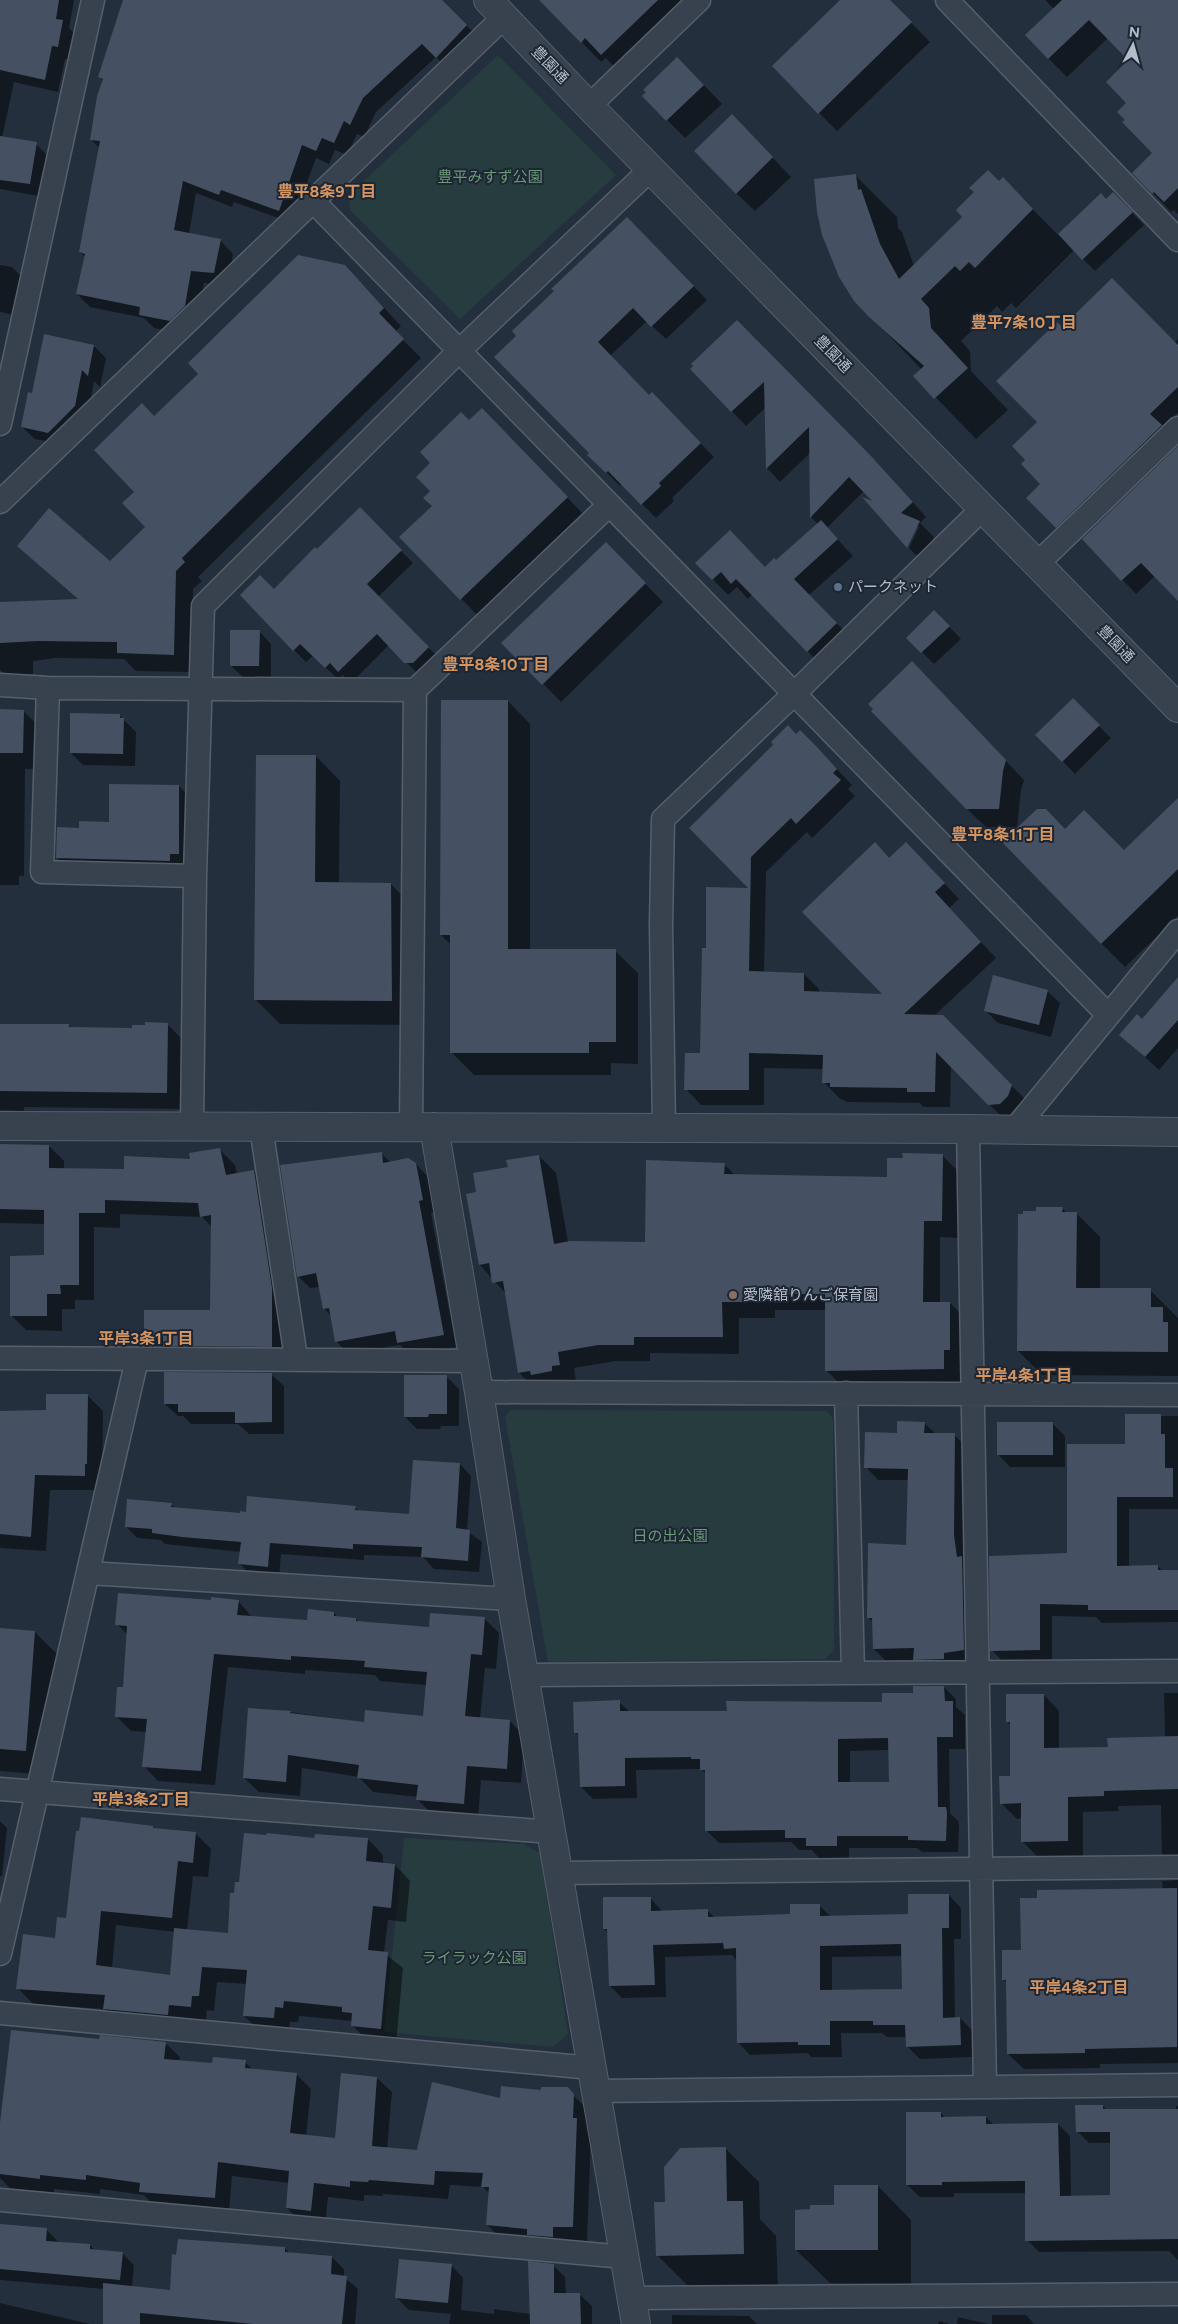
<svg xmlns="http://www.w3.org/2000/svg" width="1178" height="2324" font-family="Figtree,'Noto Sans JP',sans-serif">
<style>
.green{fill:#263c3f}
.shadow{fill:#0007;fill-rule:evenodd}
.building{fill:#455162;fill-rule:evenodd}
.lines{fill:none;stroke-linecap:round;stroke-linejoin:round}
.minor-casing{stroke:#565f6c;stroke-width:25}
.tertiary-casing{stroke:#565f6c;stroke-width:30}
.minor{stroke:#38414e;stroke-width:22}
.tertiary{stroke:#38414e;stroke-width:28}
.service-dot{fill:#5c6f8a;stroke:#1d2633;stroke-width:2}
.education-dot{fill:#8d6e63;stroke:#1d2633;stroke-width:2}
.labels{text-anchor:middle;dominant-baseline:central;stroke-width:4;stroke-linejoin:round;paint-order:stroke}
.street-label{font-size:15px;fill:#b4bcc9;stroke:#1d2633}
.park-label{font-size:15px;fill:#6b9a76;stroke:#1d2633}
.poi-label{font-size:15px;fill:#b4bcc9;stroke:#1d2633;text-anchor:start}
.neighbourhood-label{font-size:16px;font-weight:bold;fill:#d59563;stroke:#1d2633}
</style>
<rect width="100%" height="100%" fill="#242f3e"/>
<path class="green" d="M498 55 616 175 460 319 350 210 349 195Z
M510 1410 827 1411 833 1419 834 1650 825 1659 548 1662 505 1417Z
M404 1838 524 1844 540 1853 568 2034 553 2047 384 2032Z"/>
<path class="shadow" d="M0 0H74L69 28 75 34 71 59H65L58 92 14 82 2 138 36 144 49 157 43 197 0 189Z
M123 0H441L480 39 449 70 436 57 376 112 364 137 357 134 347 155 335 150 329 164 316 158 292 223 234 202 232 207 196 193 189 234 220 240 233 254 227 286 204 283 198 319 183 333 154 328 144 318 90 307 77 294 85 257 80 252 100 149 91 139 103 81 100 77Z
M541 0H704L621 74 606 58 601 62Z
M842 0H889L930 42 837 131 819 113Z
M1045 0H1178V214L1174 210 1171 212 1153 193 1154 153 1127 120 1130 60 1108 38 1067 77 1048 58 1054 9Z
M696 77 722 104 685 138 667 120Z
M750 134 791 177 755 211 736 193Z
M856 176 897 217 898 228 902 232 914 266 1003 179 1058 235 1101 195 1107 200 1113 193 1144 225 1095 271 1074 250 1016 308 1011 303 1002 312 997 306 961 341 970 351 971 371 1008 410 976 439 915 376 922 370 855 300Z
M627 218 707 300 666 339 647 321 610 356 649 396 652 394 714 457 672 498 674 501 656 518 622 484 620 486 589 455 591 453 518 336Z
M0 265 12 267 25 280 18 316 0 312Z
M362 284 401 326 395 332 421 358 198 577 202 581 193 589 192 672 136 671 124 659 56 658 33 661V674H4L0 670V603L79 600 18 546 110 563 147 527 136 492 154 418Z
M737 322 885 471 926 517 920 523 934 537 922 561 909 548 919 527 877 504 864 491 827 528 853 556 809 595 852 639 823 667 752 594 748 599 737 587 728 595 697 563 765 568 776 562 818 524 811 517 810 453 780 482 767 468 766 407 746 426 692 369Z
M1062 329 1174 343 1178 339V413L1163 428 1070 540 1028 498 1042 484 1027 460Z
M94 346 106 358 100 387 94 381 87 418 61 444 35 439 22 427 33 395Z
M469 422 506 434 591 522 485 623 401 537 433 506 432 491Z
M1178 448V599L1155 576 1136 594 1084 539Z
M360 509 413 563 378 597 441 660 418 674 389 645 351 683 343 675 338 679 313 656 306 662 294 650 274 591Z
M624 562 663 602 561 702 503 643Z
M934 611 961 639 934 664 908 638Z
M259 631 271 644V678H244L231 666Z
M930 682 1024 780 1021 790 1017 827H986L967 809Z
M1073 700 1111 738 1075 774 1037 735Z
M508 701 530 724V950L615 951 638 973V1064L611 1063V1075H474L451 1052V945L441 935Z
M0 710 23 711 40 727 39 769H25L24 876H19V885H0Z
M119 715 136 732 135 766 83 765 71 753Z
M316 756 340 781 339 884H391L415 909V1025L280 1024 256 1000Z
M831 763 852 785 848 789 855 796 812 838 807 832 766 872 764 973 804 974 819 989V993L885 996 890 859H921L959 899 949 908 996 958 934 1016H943L1027 1101 1020 1115 1005 1120 951 1066 950 1107H923L920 1103 847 1102 839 1098 824 1082V1069L764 1068V1105H701L686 1089 702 1055 708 889H751L691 828Z
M179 786 191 798 190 866 70 870 58 858 110 823Z
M1178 799V916L1125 967 1101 943 1065 830 1124 852Z
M1178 979V1048L1159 1070 1121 1035 1143 1021Z
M1047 991 1060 1003 1051 1037 998 1023 985 1010Z
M0 1024 69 1025 72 1028 133 1029 167 1024 184 1041 183 1109 24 1107V1111L0 1110Z
M0 1145 49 1146 64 1161V1169L125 1170 192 1160 219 1149 235 1165 237 1174 254 1171 269 1187 286 1361 161 1351 145 1336 211 1311 212 1227 202 1217 120 1214V1228L94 1227V1300H75V1309H62V1331L26 1330 11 1315 46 1257 45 1224 0 1223Z
M381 1153 391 1163 416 1164 428 1177 434 1212 431 1213 456 1347 410 1354 400 1345 348 1353 336 1341 331 1316 324 1308 320 1287 310 1288 298 1276Z
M942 1155 959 1172 958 1238 940 1237V1303H950L967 1320V1367H960V1386L843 1387 826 1370V1310H775V1318H739V1354L650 1353V1361H616L574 1368 576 1381 536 1390 519 1373 507 1295 480 1265 478 1193 509 1168 539 1156 556 1173 568 1242 646 1243 724 1164 736 1176 888 1178Z
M1062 1208 1067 1213H1076L1100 1237V1290H1150L1178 1318V1376L1042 1375 1018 1351 1037 1212Z
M271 1374 284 1386V1434H249L238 1424H191L183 1416H178L165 1404Z
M446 1376 459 1389V1426H441L440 1429H417L405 1417Z
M87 1395 103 1411 102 1479 100 1490H50L46 1551 0 1548V1412L47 1411Z
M1126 1416H1178V1509H1129V1566H1158L1163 1572 1178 1571V1622L1102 1623 1096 1617 1052 1616V1663H1004L992 1650 1068 1554 1126 1446Z
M924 1423 936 1434 954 1435 967 1447 976 1662 927 1671 916 1660 886 1661 874 1649 873 1622 868 1617 908 1546 909 1480H878L866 1467 898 1434Z
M1053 1424 1065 1436V1467H1010L998 1454Z
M460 1464 471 1476 467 1531 482 1542 479 1572 434 1569 423 1557 364 1555V1560L281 1554 279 1578 251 1575 240 1564 241 1552 165 1544 161 1540 137 1538 126 1526 171 1504 176 1509 241 1515 355 1507 360 1512 410 1515Z
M212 1601H238L252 1617 308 1621 334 1613 339 1618 356 1619 359 1622 431 1628 484 1618 499 1633 496 1669 485 1668 480 1719 510 1721 524 1736 521 1783 481 1780 478 1818 432 1814 418 1800V1797L373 1792 359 1777 302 1768 300 1796 259 1792 244 1778 290 1712 365 1723 424 1718 427 1685 380 1681 375 1675 305 1670V1674L228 1667 215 1785 158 1781 144 1766 147 1732 131 1731 116 1716 124 1688 128 1635 117 1624Z
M0 1629 35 1632 59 1656 49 1775 0 1771Z
M944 1687 956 1699V1707L965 1715V1749H949L950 1813 958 1821 959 1825 958 1852H922L917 1848H849V1858H819L812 1850H799L791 1842 719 1843 707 1831 706 1774 701 1769 636 1770 637 1798 593 1799 581 1787 580 1737 576 1733 619 1702 630 1712H728L883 1703ZM889 1750 890 1783 850 1784V1751Z
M1164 1693H1178V1869L1162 1854 1161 1805 1118 1806 1119 1811 1083 1812V1856L1038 1857 1023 1842 1022 1818 1017 1819 1001 1803 1011 1777V1726L1007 1721 1044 1695 1059 1711V1749L1109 1748 1165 1737Z
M0 1821 7 1828 2 1876H0Z
M153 1827 156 1830 195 1833 211 1849 208 1877 193 1876 187 1930 230 1934 236 1894 240 1883 316 1839H368L383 1855V1864L395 1865 410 1881 406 1922 388 1920 384 1953 403 1968 396 2044 368 2041 352 2025 353 2021 299 2016 298 2022H290L289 2033 260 2031 244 2016 247 1984 217 1982 214 2011 207 2010 206 2021 120 2024 105 2009 33 2004 18 1988 56 1939 67 1919ZM116 1925 175 1932 171 1976 112 1968Z
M1178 1880V2063L1100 2064V2068L1024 2069 1008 2054 1007 1983 1004 1980 1023 1951 1163 1890 1162 1881Z
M949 1895 961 1908V1939H954L955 2018H960L972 2030 973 2057 920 2059 907 2046V2037H887L882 2033H841L842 2057H811L808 2053 750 2055 738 2042 737 1961 732 1955 665 1957 666 1997 622 1998 610 1986 608 1933 604 1929 650 1898 663 1912 708 1911 715 1918 791 1915 819 1905 831 1917 909 1915ZM903 1956V1990L832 1991V1957Z
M101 2041 165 2043 180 2057 179 2061 213 2064 245 2062 253 2070 296 2074 311 2089 306 2136 336 2139 377 2078 392 2092 387 2149 418 2152 501 2099 567 2089 588 2110 587 2130 591 2134 587 2242 502 2240 487 2225 490 2194 483 2187 450 2185 448 2199 383 2194V2196L364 2195V2201L328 2197 325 2225 302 2223 287 2208 290 2183 232 2176 229 2212 155 2207 144 2195 100 2189V2194L54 2189V2193L10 2188 0 2178V2132Z
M1103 2106 1107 2110H1176V2106H1178V2260L1169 2251 1039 2252 1027 2240 1026 2193H954V2197H920L907 2185 941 2113 945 2118 986 2117 994 2125 1058 2124 1070 2136 1071 2197 1111 2196V2143H1089L1077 2131Z
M725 2148 759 2182 760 2219 776 2236 778 2287 691 2289 657 2255 666 2203Z
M878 2186 911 2220V2284L830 2283 796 2250 835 2206Z
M0 2225 47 2230 59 2243 90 2245 96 2251 122 2253 134 2265 132 2287 171 2291 179 2240 285 2248 290 2254 332 2257 344 2269V2277L358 2289 355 2324H104V2289L0 2280Z
M451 2265 463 2278 461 2310 494 2314V2309L531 2314 553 2265 565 2277 566 2294H579L592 2306V2324H449L451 2314 409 2310 397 2298Z
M0 2303 90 2324H0Z
M672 2315 749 2316 757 2324H672Z
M992 2315H1026L1034 2324H992Z
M958 2317 988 2324H957Z
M939 2321 949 2324H938Z"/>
<path class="building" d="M0 0H59L56 19 63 20 58 47 52 46 45 80 0 70Z
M123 0H442L467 25 436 58 422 44 391 72 363 98 350 125 344 121 334 143 322 138 316 151 302 145 279 211 221 190 219 195 183 181 174 230 221 239 214 273 191 271 185 306 170 321 139 315 140 307 76 294 85 254 79 252 100 141 90 140 97 96 103 79 98 77Z
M539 0H658L601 55 585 38 581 43Z
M840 0H890L912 22 818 114 772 66Z
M1062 0H1178V188L1164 202 1154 192 1152 194 1132 173 1152 153 1122 122 1125 120 1117 112 1126 103 1106 82 1128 60 1089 20 1048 59 1025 35Z
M677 57 704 85 666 121 642 96 646 92 643 90Z
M732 114 773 157 736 194 694 151Z
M0 136 37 142 30 184 0 180Z
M988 170 999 181 1003 177 1033 209 975 268 969 262 960 271 955 266 921 299 929 308 931 328 968 368 934 399 913 376 924 366 868 316 854 301 839 277 822 235 817 212 814 179 856 174 858 190 861 189 880 244 899 279 962 217 956 210 974 192 969 188Z
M1113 192 1133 212 1082 260 1058 234 1101 193 1106 199Z
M627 217 694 286 651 327 633 308 598 342 649 395 652 392 701 443 659 483 661 486 641 505 608 471 606 473 587 455 589 453 494 357 516 336 512 331 554 291 551 289Z
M298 255 345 265 384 308 379 313 404 339 182 558 185 562 176 571 174 655 117 653V642L38 641 0 643V602L78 599 17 546 49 508 110 561 145 527 122 503 134 492 94 450 142 403 154 416 198 374 188 363Z
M1112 278 1178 345V387L1150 414 1162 425 1056 528 1026 498 1040 484 1021 464 1025 460 1012 446 1037 422 996 381 1057 322 1062 327Z
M737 320 871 456 913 502 901 513 920 521 907 548 862 497 872 501 849 477 810 518 809 427 766 469 764 382 731 412 690 369 693 366 691 364Z
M44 334 94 345 88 376 82 370 75 406 48 433 21 427 28 392 32 393Z
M482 408 568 497 460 600 399 537 432 506 423 498 430 491 416 477 430 463 420 452 461 412 469 420Z
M1178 446V601L1141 563 1121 581 1082 539Z
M360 507 402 550 367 584 429 647 413 663H404L377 634 338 672 330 663 325 668 300 644 293 651 240 595 260 575 274 589 315 547 317 549Z
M821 520 838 539 794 579 837 623 807 652 736 579 731 584 721 572 712 580 695 563 730 530 765 567 774 558 776 560Z
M606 542 646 583 542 685 501 643Z
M934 610 950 626 921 653 906 638Z
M230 630H260L259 666H230Z
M912 661 1006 760 1003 771 999 809H966L871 711 873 709 868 704Z
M1073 698 1100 725 1062 762 1035 735Z
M441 700H508V949H616V1042H589V1053H450V935H440Z
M0 709 24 710 23 753H0Z
M70 713 120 714V718H124L123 754 70 753Z
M788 725 796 734 800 730 816 746 837 769 833 773 841 780 796 824 791 818 751 857 749 971 804 973V991L882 994 802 912 875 842 889 858 906 842 945 883 935 892 981 942 904 1014 943 1015 1012 1085 1008 1096 1000 1104 988 1105 936 1052 935 1092H907V1088L830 1087V1083H822L823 1055 749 1053V1090H684L685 1053H700L702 948H706V887L748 888 689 828 773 745 771 742Z
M256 755H316L315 882 391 883 392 1001 254 1000Z
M109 784 179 785V854H170V861L56 858 57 827 79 828V821L109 822Z
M1178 798V869L1101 944 1002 842 1037 809H1046L1065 829 1084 810 1124 850Z
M993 975 1048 990 1039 1025 984 1011Z
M1178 977V1020L1145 1057 1119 1035 1137 1014 1142 1019Z
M145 1022 168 1023 167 1093 0 1091V1024H69V1027L132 1028V1025H145Z
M0 1144 49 1145V1168L124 1169V1156L190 1159 189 1153 220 1148 226 1175 254 1170 272 1288V1347L163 1346V1336H144V1310H210L211 1215 200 1217 198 1203 105 1200V1213H79V1285H60L61 1294H47V1316H10V1256L44 1255V1210L0 1209Z
M382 1152 383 1163 408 1158 416 1163 423 1200 419 1201 444 1335 397 1343 395 1331 335 1342 329 1308 323 1309 316 1273 297 1277 280 1165Z
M902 1153 943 1154 942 1221H924L923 1302H950V1350H944V1369L825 1371V1294H758L759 1302H722L723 1337H634V1345H598L558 1352 560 1365 552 1366V1371L531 1375 530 1371 518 1373 503 1281 492 1283 489 1263 479 1265 466 1194 476 1192 473 1173 508 1167 506 1160 539 1155 554 1244 570 1241 645 1242 646 1160 725 1163 724 1174 887 1177V1158H903Z
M1036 1207H1063L1062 1212H1077L1076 1288H1151V1307H1163V1322H1168V1352L1017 1351 1018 1214H1023V1211H1036Z
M164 1372 272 1373V1422L235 1423V1412H178V1404H164Z
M404 1375H447V1414H429L428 1417H404Z
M46 1394H88L87 1464H85V1476L35 1475 31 1537 0 1534V1411L46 1410Z
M1125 1414H1161V1434H1165V1468H1173V1497H1117V1566L1158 1565V1570H1178V1610H1088V1605L1040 1604V1650L990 1651 989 1556 1067 1553V1444H1125Z
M897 1421 925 1422 924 1433H955L954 1535 957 1557 962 1556 964 1650 944 1653V1659L913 1660 914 1648 873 1649 872 1618H867L868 1543 906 1545 908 1469 864 1468 865 1432 897 1433Z
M997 1422H1053V1455H997Z
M413 1460 460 1463 456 1528 470 1530 468 1561 421 1557 422 1547 353 1544V1549L270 1543 268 1567 238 1564 241 1542 182 1537 152 1533V1529L125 1527 127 1499 172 1503 171 1507 240 1513V1511L246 1512 247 1496 356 1506 355 1510 409 1514Z
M118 1593 211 1600V1597L239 1600 237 1615 307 1620 308 1609 334 1612V1616L356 1618V1621L429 1627 430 1613 485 1617 482 1655 471 1654 465 1716 510 1720 507 1769 467 1766 464 1804 416 1800 418 1785 357 1778 359 1765 288 1755 286 1782 243 1778 248 1708 291 1711 290 1713 364 1722 365 1710 423 1716 427 1672 364 1667 365 1661 291 1656V1660L214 1654 201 1771 142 1767 147 1719 115 1717 117 1687H123L127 1626 115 1625Z
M0 1628 35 1631 26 1751 0 1749Z
M913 1686H944L945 1701H953V1737H937L938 1807H946L947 1812 946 1841 908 1840V1836H837V1846H806V1838H785V1830L705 1831V1770H700V1759H691V1757L625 1758V1786L580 1787 578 1733H574L573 1702 620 1700V1711H727L726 1701 882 1702V1693H913ZM888 1738 889 1782H838V1739Z
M1006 1694H1044V1748L1108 1747 1107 1738 1178 1736V1789L1104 1791V1796L1068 1797V1841L1021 1842V1803L1000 1804 999 1776H1010V1722H1006Z
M81 1817 153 1826V1828L196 1832 193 1863 178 1861 172 1918 101 1911 96 1965 170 1975 174 1928 228 1933 230 1893H234L235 1882H239L244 1833 266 1835 267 1833 314 1838 315 1834 368 1838 366 1861 395 1864 391 1908 373 1906 368 1950 388 1952 381 2029 351 2026 352 2013 342 2012V2007L284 2001 283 2008 275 2007 274 2018 243 2016 247 1970 202 1967 199 1996H192L191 2007 169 2005 168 2015 103 2009 105 1995 16 1989 23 1934 55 1938 57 1917 66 1918 76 1831H79Z
M1177 1888V2047L1085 2049V2053L1007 2054 1006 1980H1002V1950H1021L1020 1898H1037V1890Z
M908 1894H949V1928H942L943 2018 960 2017 961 2045 906 2047 905 2025H873V2021H830V2045H798V2042L737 2043 736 1948 724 1949 723 1943 653 1945 655 1985 609 1986 607 1929H603V1897H651V1911L708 1909V1917L790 1914V1904H820V1916L908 1914ZM901 1944 902 1989 820 1990V1946Z
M11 2030 99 2039 100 2035 166 2042 164 2059 212 2063 213 2057 246 2060 245 2068 297 2073 290 2133 335 2138 341 2073 377 2077 372 2146 417 2150 432 2082 500 2098 501 2086 541 2090V2087H568L574 2094 573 2118H577L573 2227H553V2237L527 2235V2229L486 2225 489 2187H481L483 2173 435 2171 434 2185 369 2180 368 2182 350 2181V2187L314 2183 311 2211 286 2208 289 2171 218 2162 215 2198 139 2192 140 2183 86 2175V2180L40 2175V2179L0 2174V2123Z
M1075 2105H1103V2109H1178V2239L1025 2241V2181L942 2182V2185H906V2112H941V2117L986 2116V2124L1058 2123 1060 2196 1110 2195V2132H1076Z
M726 2147 727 2201H743L744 2254 656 2256 654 2202H665L664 2167 680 2148Z
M834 2185H878V2250H795V2210L810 2209V2205H834Z
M0 2224 47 2228 46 2241 90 2244V2249L123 2252 120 2280 0 2269Z
M178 2239 285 2247V2252L332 2256 331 2274 347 2276 342 2324H253L140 2313V2324H103V2283L170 2290 172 2254 176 2255Z
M399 2259 452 2264 448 2303 395 2298Z
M528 2261 554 2264V2293H580L581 2324H530Z"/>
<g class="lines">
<defs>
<path id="minor" d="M947 0 1178 240
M504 17 313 201 1108 1015
M589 106 699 0
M0 424 93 0
M0 502 313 201
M1037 564 1178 428
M0 685 48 688 415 690
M48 688 42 872 195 876
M192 1126 195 876 203 606 459 351 652 168
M261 1127 296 1358
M411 1127 415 690 609 505
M664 1129 661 925 663 819 794 694 983 508
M968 1129 985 2087
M1013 1131 1178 931
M0 1358 474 1361
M479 1392 1178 1395
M846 1393 853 1673
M88 1573 511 1599
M525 1675 1178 1671
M0 1789 551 1832
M558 1873 1178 1867
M0 1954 137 1359
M0 2013 592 2068
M597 2091 1178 2085
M0 2200 624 2257
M632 2298 1178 2294"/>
<path id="tertiary" d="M488 0 589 106 1178 708
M0 1126 968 1129 1178 1132
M434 1127 479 1392 511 1599 636 2324"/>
</defs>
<use href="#minor" class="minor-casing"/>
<use href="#tertiary" class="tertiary-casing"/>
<use href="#minor" class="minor"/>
<use href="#tertiary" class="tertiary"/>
</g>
<circle class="service-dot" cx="838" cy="587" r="5"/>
<circle class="education-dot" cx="733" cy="1295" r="5"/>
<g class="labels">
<g class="street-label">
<text transform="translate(550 65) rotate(46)">豊園通</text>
<text transform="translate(833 354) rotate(46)">豊園通</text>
<text transform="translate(1116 644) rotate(46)">豊園通</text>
</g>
<g class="park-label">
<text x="490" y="177">豊平みすず公園</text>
<text x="670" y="1536">日の出公園</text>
<text x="474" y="1958">ライラック公園</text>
</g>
<g class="poi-label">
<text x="848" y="587">パークネット</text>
<text x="743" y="1295">愛隣舘りんご保育園</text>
</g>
<g class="neighbourhood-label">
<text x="327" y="191">豊平8条9丁目</text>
<text x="1024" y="322">豊平7条10丁目</text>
<text x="496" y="664">豊平8条10丁目</text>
<text x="1003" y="834">豊平8条11丁目</text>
<text x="146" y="1338">平岸3条1丁目</text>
<text x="1024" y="1375">平岸4条1丁目</text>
<text x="141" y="1799">平岸3条2丁目</text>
<text x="1079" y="1987">平岸4条2丁目</text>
</g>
</g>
<g transform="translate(1133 45) rotate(6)" stroke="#1d2633" stroke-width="4" paint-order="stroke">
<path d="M0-4L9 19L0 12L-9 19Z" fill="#b4bcc9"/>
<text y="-8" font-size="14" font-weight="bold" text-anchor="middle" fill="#b4bcc9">N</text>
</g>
</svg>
